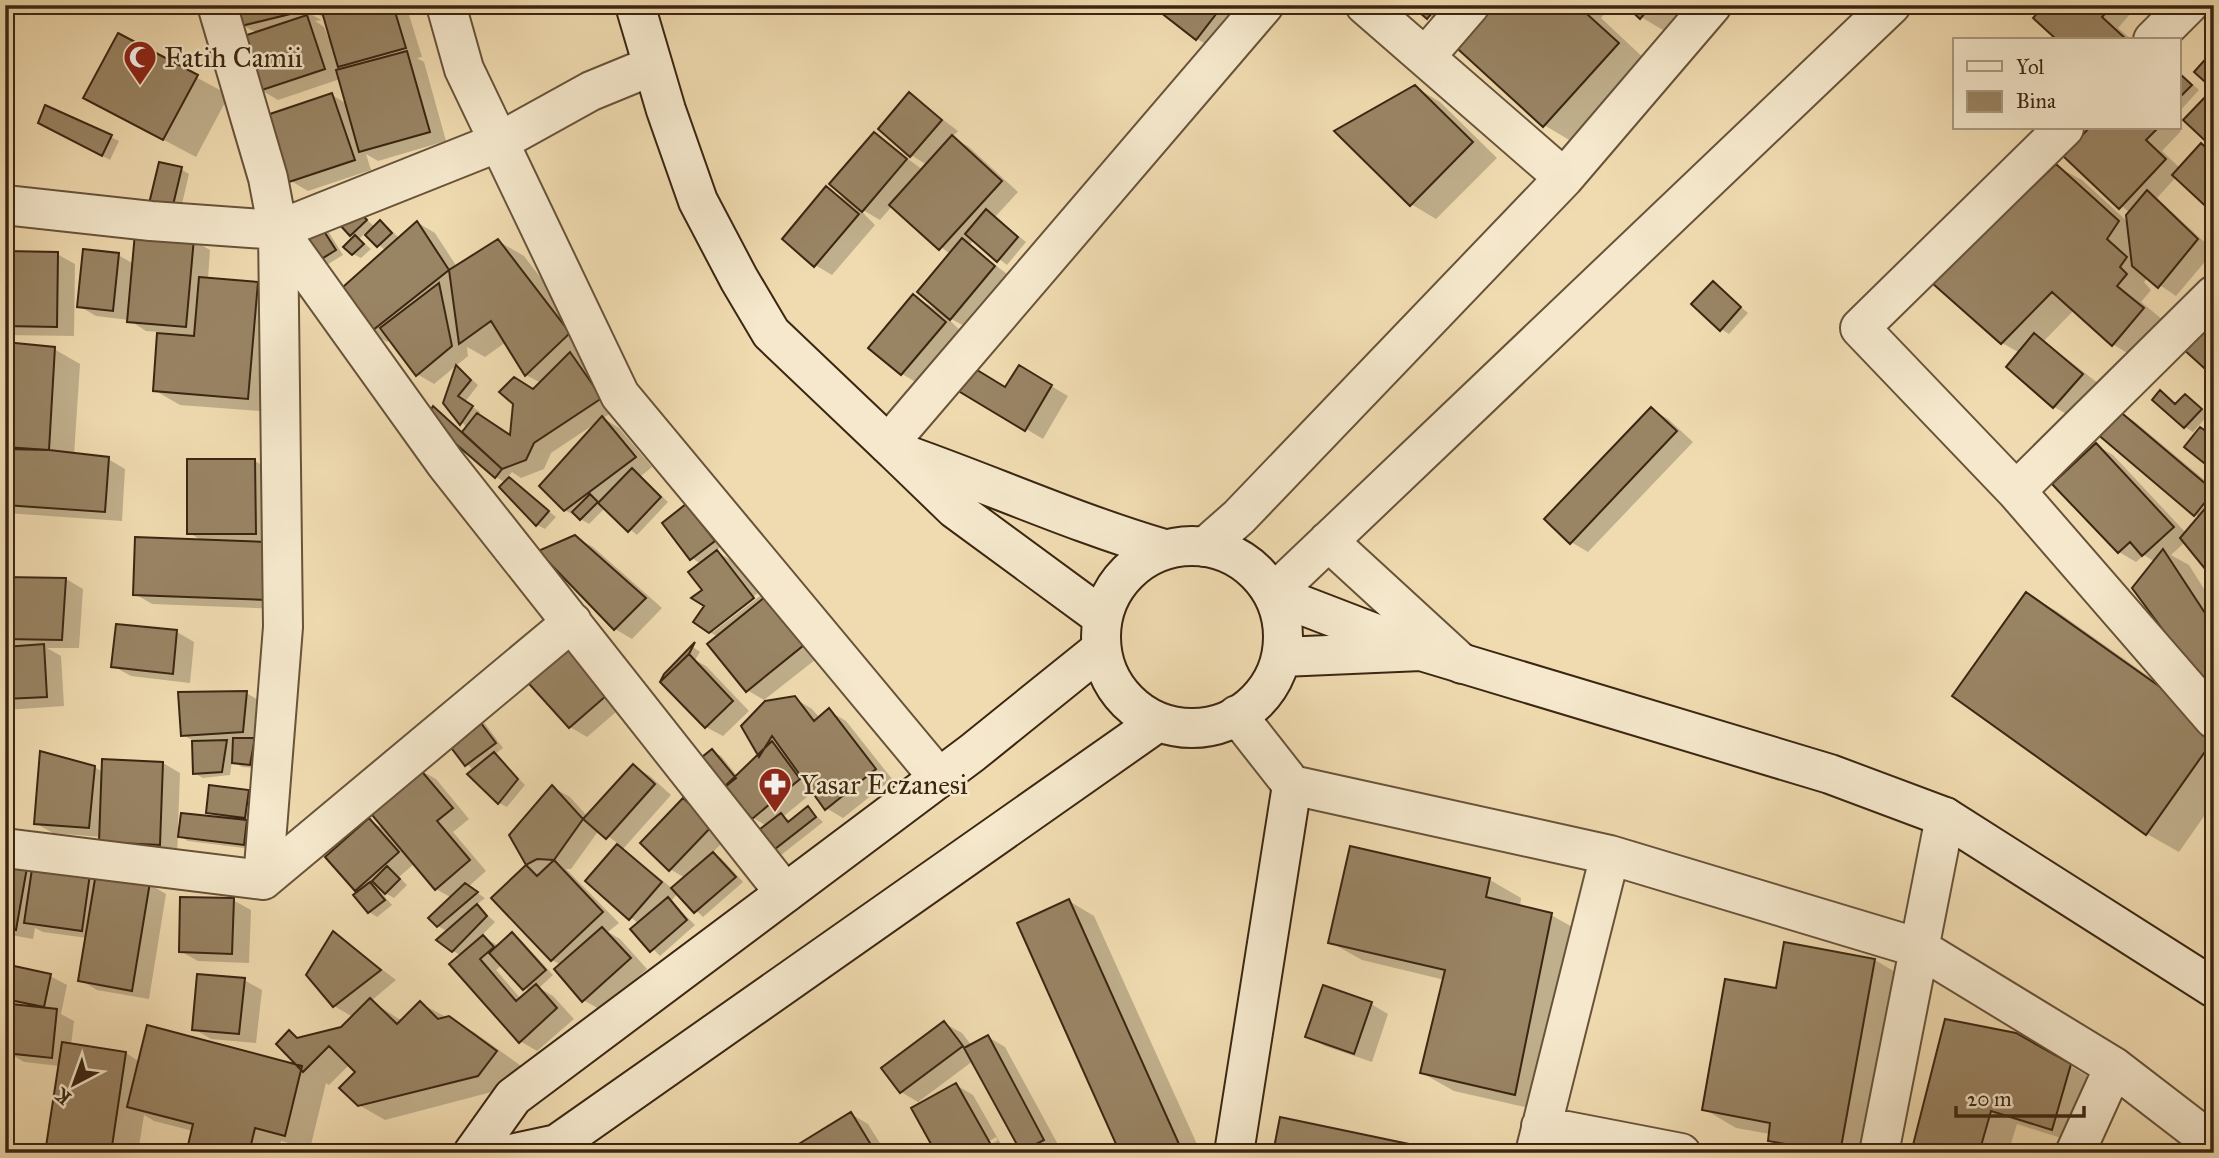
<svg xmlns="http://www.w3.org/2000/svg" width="2219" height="1158" font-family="'IM FELL Great Primer',serif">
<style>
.shadow{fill:#0003;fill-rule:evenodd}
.building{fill:#998464;stroke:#3b2612;stroke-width:2}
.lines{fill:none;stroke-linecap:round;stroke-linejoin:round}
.street-casing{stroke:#68533a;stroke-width:42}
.secondary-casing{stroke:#3b2612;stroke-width:42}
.street{stroke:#f5e8cc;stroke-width:38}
.secondary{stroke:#f5e8cc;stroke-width:38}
.labels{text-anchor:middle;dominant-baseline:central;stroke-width:5;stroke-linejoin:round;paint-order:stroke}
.poi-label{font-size:28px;fill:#3b2612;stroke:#f5e8cc;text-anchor:start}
</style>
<rect width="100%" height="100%" fill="#f0dbb0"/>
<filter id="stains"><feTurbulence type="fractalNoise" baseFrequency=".00286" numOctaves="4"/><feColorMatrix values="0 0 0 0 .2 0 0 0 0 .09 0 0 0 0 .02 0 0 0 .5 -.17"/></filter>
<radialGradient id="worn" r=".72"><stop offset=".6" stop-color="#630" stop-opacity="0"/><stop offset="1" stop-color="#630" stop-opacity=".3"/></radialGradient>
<path class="shadow" d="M303 5H406L422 57 417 58 424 62 446 141 378 161 366 154 371 170 308 191 291 181 332 95 347 104 340 79 278 100 261 90 257 33 242 25 298 7 321 20 315 21 324 27 328 37 331 36 326 19Z
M1145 5H1269L1229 57 1197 39 1164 13 1162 15Z
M1413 5H1476L1453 32Z
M1483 5H1613L1601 18 1649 63 1576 144 1544 125Z
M1628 5H1701L1673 36 1641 17Z
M2047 5H2123L2131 13 2118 28 2132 40H2059L2035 18Z
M118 35 229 95 196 157 117 115Z
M2179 72 2199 90 2179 112Z
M1415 87 1440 102 1497 158 1436 219 1411 204Z
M909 94 958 131 952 137 969 147 1018 192 995 217 1026 242 1007 265 974 240 969 245 1011 277 968 328 944 315 962 332 919 384 902 374 914 296 937 310 951 255 892 206 880 220 856 206 875 225 832 275 815 265 827 189 851 202 874 134 923 170 927 165 911 155Z
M48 127 111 137 119 141 110 160Z
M2092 128H2177L2181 131 2162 151 2180 168 2202 145 2214 152V212L2176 177 2157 198 2214 251 2176 296 2148 277 2144 282 2151 290 2141 302 2168 324 2139 360 2114 345 2074 310 2044 341 2099 384 2072 417 2054 407 2008 367 2020 353 2002 343 2056 166 2082 180 2129 223 2130 213 2065 156Z
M181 169 189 174 178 221 149 211Z
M358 212 375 227 380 222 388 227 400 239 418 223 435 233 457 267 498 241 524 256 594 348 581 361 587 364 619 408 603 418 619 428 652 467 641 476 668 502 637 535 605 508 589 524 565 510 596 423 551 453 544 469 521 478 512 472 507 478 556 517 545 529 537 525 506 483 496 477 433 409 463 433 467 428 445 402 457 367 478 385 465 402 480 412 478 415 516 441 534 391 541 383 526 375 506 342 485 357 467 347 468 356 434 384 417 374 390 339 387 342 370 332 386 251 365 233 359 239 371 249 361 258 353 254 356 237 351 234Z
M320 227 328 231 343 255 325 266 317 262Z
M193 240 210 250 208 279 257 283 282 298 273 412 180 405 154 390 159 332 146 331 129 320 96 316 79 306 118 255 134 264Z
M5 253 57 254 75 264 74 336 5 335Z
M1713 283 1748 313 1729 334 1721 329Z
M5 344 54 349 80 364 74 455 108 459 125 469 122 521 5 513Z
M1019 367 1068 396 1043 439 952 385 1006 389Z
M2161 392 2177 405 2186 396 2209 414 2193 432 2185 427Z
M1651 409 1668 419 1693 442 1588 552 1571 542Z
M2117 411 2134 421 2214 488V577L2185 542 2171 555 2189 565 2214 605V696L2155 562 2144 555 2136 562 2119 552 2096 445 2113 455 2187 534 2201 518 2195 514Z
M255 461 272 471 282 609 152 604 135 594 203 541 189 533Z
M686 506 694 511 722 546 715 551 734 562 758 593 713 628V632L760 596 820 656 764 700 747 690 718 637 710 632 701 564 692 558Z
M575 537 593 547 662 608 632 639 615 629Z
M5 579H66L83 589 79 648H47L61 656 64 706 5 710Z
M2027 594 2058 612 2214 723V802L2179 852 2147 834Z
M118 626 177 632 194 642 190 683 131 676 113 666Z
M693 647 700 652 695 660 706 666 749 711 723 736 706 727 676 664Z
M525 676 630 700 587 737 570 727Z
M246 693 264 703 258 768 242 767 232 761 230 775 203 778 194 773V741L183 735Z
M794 698 812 709 820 718 829 711 846 721 892 779 843 818 826 808 813 792 784 816 791 822 808 808 823 822 776 859 767 826 753 818 712 751 721 756 738 777 761 757 743 726Z
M483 721 503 748 495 754 525 785 507 807 499 803 446 737Z
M163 763 180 773 178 827 220 819 208 812 248 792 256 796 253 822 243 820 255 827 252 849 188 841 178 835 177 854 118 851 100 837 53 833 35 823 94 767 103 772Z
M633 766 650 776 671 795 623 849 673 889 685 878 670 869 684 800 701 810 729 836 712 853 721 858 743 882 703 917 678 893 671 901 695 925 660 956 633 929 639 924 587 881 619 844 599 830 571 869H566L619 923 608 932 620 939 647 969 601 1010 583 1000 561 965 552 960 494 898 528 866 511 835 552 787 570 797 588 817Z
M418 769 436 779 469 819 453 832 486 871 468 887 485 898 476 905 495 922 481 936 499 946 512 934 520 939 553 975 539 988 553 996 574 1019 537 1051 520 1041 462 956 453 951 448 932 438 926 452 898 436 889 415 863 399 877 407 885 394 898 378 889 392 905 377 917 369 912 360 892 327 857 369 820 387 831ZM502 965 530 992 521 999 496 970Z
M5 862 149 884 166 894 149 999 97 990 80 980 87 938 43 932 35 928 33 939 5 934Z
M1490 880 1521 898 1520 907 1551 915 1583 933 1547 1112 1454 1091 1422 1073 1445 980 1362 960 1330 942Z
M233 900 251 910 249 963 198 961 180 951Z
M1069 901 1094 916 1201 1153H1122Z
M334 933 396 980 371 1001 402 1021 420 1003 474 1032 521 1066 503 1089 385 1120 359 1105 357 1072 350 1064 329 1085 326 1083 310 1149 281 1141 278 1153H205L190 1144 193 1131 154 1121 144 1115 138 1153H47L60 1066 24 1062 7 1052 9 1034H6L5 1040V1012L11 1015 12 1006 5 1004V966L50 976 67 985 61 1014 74 1021 71 1045 126 1053 140 1062 302 1068 289 1033 301 1039 342 1028 353 1017 334 1006 308 975Z
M1875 960 1907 979 1875 1153H1791L1769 1140 1770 1134 1736 1128 1704 1109 1777 990Z
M244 980 262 990 256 1043 211 1039 194 1029Z
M1371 1004 1388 1014 1372 1062 1325 1046 1307 1036Z
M944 1023 962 1033 972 1046 988 1037 1005 1047 1061 1150 1055 1153 1022 1151 973 1061 918 1102 901 1092Z
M2015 1034 2096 1081 2077 1143 2017 1124 2008 1153H1913Z
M956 1085 973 1095 1006 1153H976L998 1140 996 1137 969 1153Z
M851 1114 868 1124 886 1153H793Z"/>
<path class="building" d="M235 5H306L307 10 241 26Z
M320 5H393L406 48 338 67Z
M1151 5H1223L1196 40Z
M1411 5H1438L1427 19Z
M1480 5H1577L1619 43 1543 127 1448 40Z
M1625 5H1652L1640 19Z
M2044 5H2113L2102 17 2127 40H2057L2033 18Z
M307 15 325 69 259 91 241 37Z
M118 33 198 75 163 140 83 98Z
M407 51 430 132 359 152 336 70Z
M2210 54 2214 57V90L2194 72Z
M2179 73 2192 85 2179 98Z
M1415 85 1473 142 1410 206 1334 131Z
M909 92 942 120 910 157 878 129Z
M332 93 355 160 289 182 267 115Z
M2208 94 2214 100V149L2183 120Z
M45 105 112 135 102 156 38 123Z
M2089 128H2158L2146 140 2166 159 2119 209 2063 156Z
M874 132 907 159 862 212 829 184Z
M952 135 1002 181 939 250 889 205Z
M2201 143 2214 155V214L2172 175Z
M159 162 182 167 170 218 147 212Z
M2056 164 2119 221 2107 239 2127 257 2120 267 2127 274 2117 286 2144 308 2112 346 2052 292 2001 344 1932 283Z
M826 186 859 214 814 267 782 239Z
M2147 190 2198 239 2158 288 2132 266 2126 215Z
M986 209 1018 237 997 262 965 234Z
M358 210 367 220 350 236 340 225Z
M380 220 392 233 377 247 365 235Z
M417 221 449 270 368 334 335 294Z
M320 225 336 250 315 263 299 237Z
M135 233 194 238 186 327 127 322Z
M355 235 364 244 352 255 343 247Z
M962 238 995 266 950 320 917 292Z
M498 239 570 333 525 376 491 321 459 344 449 270Z
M83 249 119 253 113 311 77 307Z
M5 251 58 252 57 327 5 326Z
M199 277 258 282 248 399 153 391 157 333 194 336Z
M1713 281 1741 307 1720 331 1691 304Z
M439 283 452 346 416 376 380 328Z
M913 294 946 322 901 375 868 348Z
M2214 312V377L2182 348Z
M2034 333 2083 374 2053 408 2006 367Z
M5 342 55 347 49 450 5 447Z
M570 352 602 398 534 443 526 460 502 469 462 432 477 413 510 435 513 404 499 392 514 377 533 389Z
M964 362 1005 387 1019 365 1052 385 1025 431 950 386Z
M456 365 471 380 458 396 473 406 460 425 443 403Z
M2160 390 2175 404 2185 394 2202 409 2184 428 2152 400Z
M433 406 502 469 495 478 426 418Z
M1651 407 1677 431 1570 544 1544 519Z
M2117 409 2214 491 2194 516 2096 433Z
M602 416 636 457 564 511 539 486Z
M2200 427 2214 437V471L2184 447Z
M2096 443 2174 527 2142 556 2130 542 2118 553 2052 484Z
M5 449 49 450 109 457 105 512 5 505Z
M187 459H255L256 534H187Z
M632 468 661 497 628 532 598 503Z
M509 477 549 511 536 526 499 487Z
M590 494 598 502 580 520 572 512Z
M2214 498V580L2180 538Z
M686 504 715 541 690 560 662 523Z
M575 535 646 598 614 630 538 551Z
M135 537 267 542 266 600 133 595Z
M2163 549 2205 613 2214 605V699L2132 588Z
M717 550 754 598 709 633 693 622 704 606 691 598 702 590 688 572Z
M5 577 66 578 62 640 5 639Z
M2026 592 2214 725V739L2146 835 1952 696Z
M765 597 804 645 746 692 707 644Z
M116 624 177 630 173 674 111 667Z
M567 636 614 689 569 728 522 676Z
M695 642 689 654 660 682 664 674Z
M44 644 47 697 5 699V647Z
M689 654 733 701 705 728 660 682Z
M247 691 243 732 181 736 178 692Z
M795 696 814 721 829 708 876 769 825 810 772 736 759 757 741 726 765 701Z
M474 714 496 743 465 766 443 737Z
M233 738H255L250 765 232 763Z
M227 740 222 772 193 774 192 741Z
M772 741 800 779 752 819 723 788Z
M712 749 736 778 715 795 692 765Z
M40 751 95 766 89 828 34 824Z
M494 752 518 779 498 804 467 774Z
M102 759 163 762 160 845 99 842Z
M633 764 655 784 606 839 583 819Z
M418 767 453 808 437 821 470 860 435 890 367 809Z
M209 785 249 790 245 818 206 813Z
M552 785 583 819 554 860 537 859 526 865 509 835Z
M683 798 713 825 669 871 640 843Z
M808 806 816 817 766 856 751 836 781 813 788 822Z
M181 813 247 820 244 845 178 837Z
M369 818 399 852 355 891 325 857Z
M617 844 662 882 629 920 585 881Z
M1350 846 1490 878 1486 897 1552 913 1515 1095 1420 1073 1445 970 1328 943Z
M713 852 736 877 694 913 671 888Z
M5 860 28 862 16 930 5 928Z
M554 860 603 912 551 961 491 898 526 865 537 876Z
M33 862 91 867 82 931 24 923Z
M387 866 400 879 385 894 372 881Z
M96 873 150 882 132 991 78 981Z
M370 882 385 900 368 913 353 895Z
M465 883 478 892 437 927 428 918Z
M180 897 234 898 232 954 179 952Z
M668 897 687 920 650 952 630 929Z
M1069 899 1183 1153H1120L1017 923Z
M477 904 487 916 452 952 436 940Z
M602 927 631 958 582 1002 554 969Z
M333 931 381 970 333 1007 306 975Z
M512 932 546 970 523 990 489 953Z
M483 935 494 947 480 959 516 1001 536 984 557 1008 519 1043 449 964Z
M1784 942 1875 959 1840 1153 1768 1141 1770 1123 1702 1110 1725 979 1776 988Z
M5 964 51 974 44 1007 5 999Z
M197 974 245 978 239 1034 192 1030Z
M1323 985 1372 1002 1354 1054 1305 1037Z
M370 998 397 1024 420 1001 438 1019 449 1016 497 1051 478 1076 358 1106 339 1088 355 1072 329 1046 303 1072 276 1044 289 1030 297 1038 341 1027Z
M11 1004 57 1009 52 1058 5 1053Z
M1945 1019 2016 1033 2071 1064 2052 1130 1991 1111 1979 1153H1911Z
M944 1021 963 1046 900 1093 881 1068Z
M147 1025 302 1066 285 1136 255 1128 249 1153H219L188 1145 193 1124 127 1107Z
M988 1035 1044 1140 1021 1152 964 1048Z
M62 1042 126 1052 111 1153H45Z
M956 1083 990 1143 972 1153H936L911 1108Z
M851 1112 876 1153H791L789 1150Z
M1280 1117 1452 1153H1273Z"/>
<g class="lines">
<defs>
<path id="street" d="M217 5 268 178 278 230 283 627 263 880
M446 5 464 69 620 395 939 778
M1365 5 1564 178
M2153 40 2188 5
M1425 57 1470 5
M2064 128 1860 328 2016 491 2214 719
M5 205 151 221 278 230 499 142 591 91 652 66
M278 230 446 464 785 893
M888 444 1264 5
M2016 491 2214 295
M1328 541 1462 664
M1205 547 1239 517 1564 178 1712 5
M1273 594 1891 5
M1237 715 1292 785 1610 855 1919 948 2114 1067 2214 1144
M5 848 263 880 572 622
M1541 1126 1681 1153
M1535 1153 1610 855
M1879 1153 1945 817
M2075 1153 2114 1067"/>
<path id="secondary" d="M635 5 666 110 698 201 739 279 771 333 895 451
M1101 637a91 91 0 1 1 182 0a91 91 0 1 1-182 0Z
M1273 594 1421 651 1282 657
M1102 617 955 509 895 451C985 482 1072 522 1164 549
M1421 651 1830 774 1945 817 2214 988
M473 1153 513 1097 972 753 1101 649
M515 1153 557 1144 1158 722
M1234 1153 1292 785"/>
</defs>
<use href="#street" class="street-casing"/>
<use href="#secondary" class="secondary-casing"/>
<use href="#street" class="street"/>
<use href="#secondary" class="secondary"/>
</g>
<defs>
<symbol id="mosque-pin" viewBox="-11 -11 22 30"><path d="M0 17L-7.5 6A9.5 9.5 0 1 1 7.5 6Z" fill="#8f2418" stroke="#f5e8cc"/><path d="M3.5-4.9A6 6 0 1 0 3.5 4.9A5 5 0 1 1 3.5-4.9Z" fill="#fff"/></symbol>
<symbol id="pharmacy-pin" viewBox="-11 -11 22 30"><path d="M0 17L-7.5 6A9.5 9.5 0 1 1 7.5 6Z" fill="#8f2418" stroke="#f5e8cc"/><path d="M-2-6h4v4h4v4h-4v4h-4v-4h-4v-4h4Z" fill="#fff"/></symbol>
</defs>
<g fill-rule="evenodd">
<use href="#mosque-pin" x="121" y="38" width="38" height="52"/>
<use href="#pharmacy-pin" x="756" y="765" width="38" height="52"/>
</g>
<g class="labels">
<g class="poi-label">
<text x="164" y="57">Fatih Camii</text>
<text x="800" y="784">Yasar Eczanesi</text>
</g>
</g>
<rect width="2219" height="1158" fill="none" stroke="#f0dbb0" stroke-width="28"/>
<rect x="7" y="7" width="2205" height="1144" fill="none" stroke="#3b2612" stroke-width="3.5"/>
<rect x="14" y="14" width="2191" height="1130" fill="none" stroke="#3b2612" stroke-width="2"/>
<rect x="1953" y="38" width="228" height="91" fill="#f5e8cc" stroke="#ab9a82" stroke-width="2"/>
<rect x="1967" y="61" width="35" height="10" fill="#f5e8cc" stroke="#ab9a82" stroke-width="2"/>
<text x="2016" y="74" font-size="21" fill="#3b2612">Yol</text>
<rect x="1967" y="91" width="35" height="21" fill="#998464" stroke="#ab9a82" stroke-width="2"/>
<text x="2016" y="108" font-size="21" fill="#3b2612">Bina</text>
<g transform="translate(74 1084) rotate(221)" stroke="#f5e8cc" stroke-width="5" paint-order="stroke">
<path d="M0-5L12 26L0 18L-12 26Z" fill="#3b2612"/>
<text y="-10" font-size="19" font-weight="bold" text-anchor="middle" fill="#3b2612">K</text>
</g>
<path d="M1956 1106v10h128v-10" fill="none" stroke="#3b2612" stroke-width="3.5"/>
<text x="1967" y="1106" font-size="21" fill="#3b2612" stroke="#f5e8cc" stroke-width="5" paint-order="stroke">20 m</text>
<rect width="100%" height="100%" filter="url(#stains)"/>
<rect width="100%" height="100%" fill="url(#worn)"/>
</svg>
